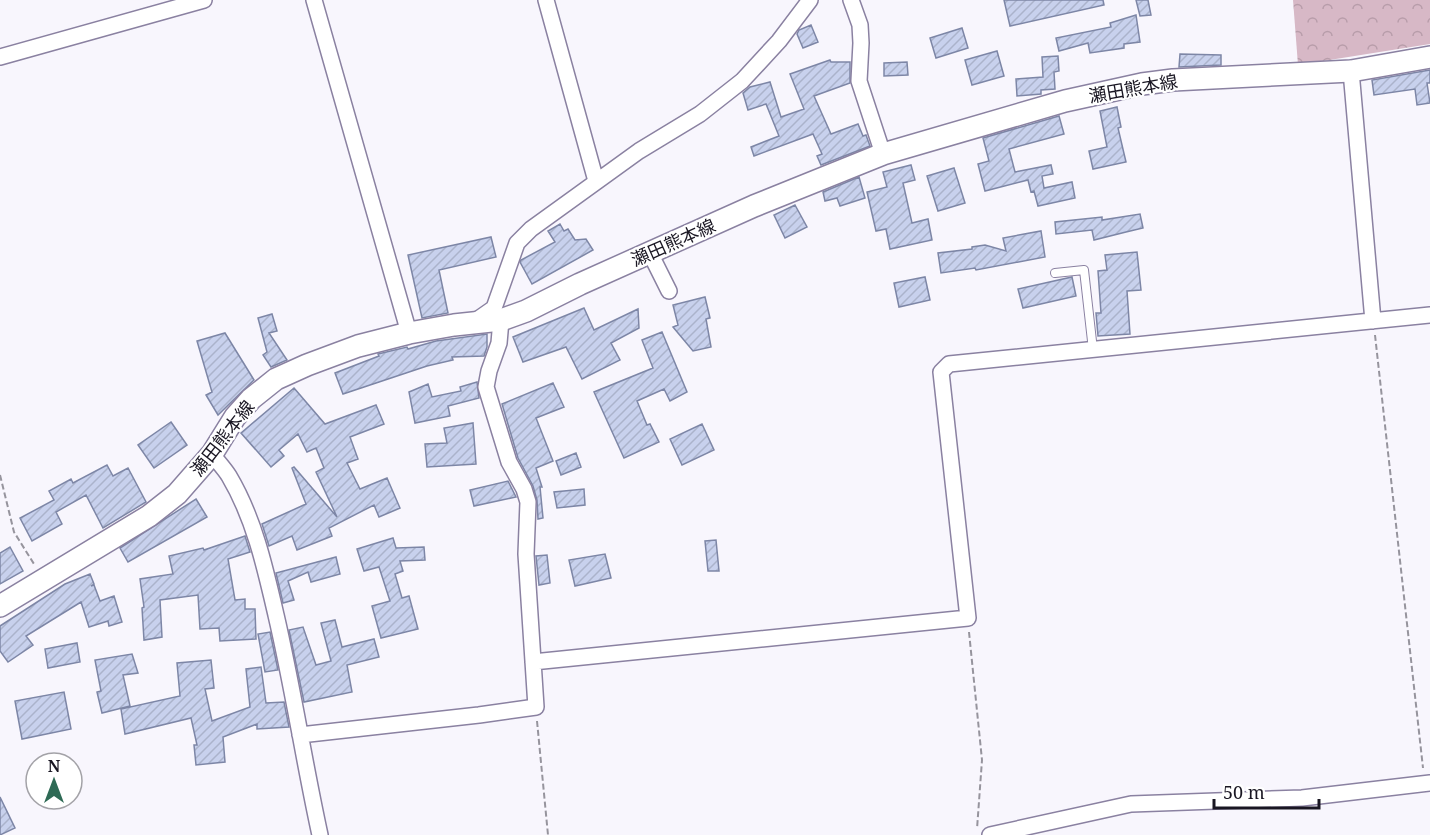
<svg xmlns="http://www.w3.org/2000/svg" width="1430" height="835" font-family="'Noto Serif','Noto Sans JP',serif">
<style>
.forest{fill:url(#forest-crowns)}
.building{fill:url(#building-hatch);stroke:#7d86a6;stroke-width:1.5}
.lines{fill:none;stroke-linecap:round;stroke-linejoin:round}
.service-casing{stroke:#8a81a1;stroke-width:10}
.minor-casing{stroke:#8a81a1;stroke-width:18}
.secondary-casing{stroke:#8a81a1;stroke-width:24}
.path{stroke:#96949d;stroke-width:2;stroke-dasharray:6 3;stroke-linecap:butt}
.service{stroke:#fff;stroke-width:8}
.minor{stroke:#fff;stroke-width:15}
.secondary{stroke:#fff;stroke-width:21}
.labels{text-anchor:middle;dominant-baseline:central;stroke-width:4.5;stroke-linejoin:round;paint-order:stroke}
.street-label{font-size:18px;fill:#191622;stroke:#fff}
</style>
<defs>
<pattern id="forest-crowns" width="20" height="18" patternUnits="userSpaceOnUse" patternTransform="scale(1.5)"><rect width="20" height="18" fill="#d7b8c6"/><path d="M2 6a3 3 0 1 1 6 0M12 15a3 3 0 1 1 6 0" fill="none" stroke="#b89daa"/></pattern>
<pattern id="building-hatch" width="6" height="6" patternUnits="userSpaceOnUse" patternTransform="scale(1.5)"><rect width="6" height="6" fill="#c8d1ed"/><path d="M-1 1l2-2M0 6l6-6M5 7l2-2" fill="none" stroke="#abb3cb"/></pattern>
</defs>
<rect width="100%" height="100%" fill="#f8f6fd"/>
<path class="forest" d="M1293 0H1430V44L1298 65Z"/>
<path class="building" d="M1004 0H1103L1104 5 1010 26Z
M1136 0H1148L1151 15 1140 16Z
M1136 15 1140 42 1124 44V48L1090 53 1088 43 1059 51 1056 38 1111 27 1110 23Z
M811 25 818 42 803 48 797 34 799 30Z
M962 28 968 48 936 58 930 38Z
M997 51 1004 76 972 85 965 60Z
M1180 54 1221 55V65L1179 67Z
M1058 56 1059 71 1054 72 1055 89 1041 90V94L1017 96 1016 79 1043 77 1042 57Z
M830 60 831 62H850V83L814 96 831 134 858 124 863 136 866 135 870 146 821 165 817 156 822 154 813 134 754 156 751 147 779 136 766 104 748 110 743 93 750 87 770 82 781 117 804 109 790 74Z
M907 62 908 75 884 76V63Z
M1430 70V83H1427L1430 103 1417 105 1415 89 1374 95 1372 80Z
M1117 107 1121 127 1118 128 1126 162 1093 169 1089 151 1107 147 1100 111Z
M1059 116 1064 134 1009 149 1015 172 1051 165 1053 174 1042 176 1044 188 1072 182 1075 198 1038 206 1034 191 1031 192 1028 180 985 191 978 164 989 161 983 138Z
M911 165 915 180 903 183 912 223 928 219 932 240 890 249 886 229 876 231 867 192 887 187 883 172Z
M954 168 965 203 938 211 927 176Z
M859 177 865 198 840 206 837 198 825 201 823 192Z
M795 205 807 227 785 238 774 215Z
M1140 214 1143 228 1126 232 1094 240 1092 230 1056 234 1055 222 1102 217V220Z
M560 224 564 231 568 229 575 240 586 239 593 250 532 284 520 262 521 260 555 242 548 231Z
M1041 231 1045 257 976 270 975 268 941 273 938 253 972 249V247L985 245 1006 251 1003 238Z
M491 237 496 257 439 270 448 313 422 318 408 255Z
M1137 252 1141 290 1127 291 1130 334 1098 336 1096 313H1101L1098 271 1107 270 1105 255Z
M925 277 930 300 899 307 894 283Z
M1072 277 1076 296 1023 308 1018 289Z
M705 297 710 318 706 319 711 347 693 351 673 327 678 325 673 305Z
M584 308 594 330 638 309 639 328 611 343 620 360 582 379 566 347 523 362 513 337Z
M272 314 277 331 269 333 287 360 271 367 263 355 267 352 258 318Z
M662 332 687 392 670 401 664 389 637 401 647 425 650 424 659 442 624 458 594 392 653 368 642 340Z
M225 333 254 380 218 415 206 395 212 392 197 341Z
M487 334V347L484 356 452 357 453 360 427 366 343 394 335 373 379 356 378 354 407 347 408 349 436 341Z
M477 382 479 398 448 406 450 416 415 423 409 392 428 384 432 397 461 391 460 387Z
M553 383 564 407 536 418 553 461 536 468 542 487H540L543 518 538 519 537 500 533 486 518 458 502 404Z
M294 388 325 424 376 405 384 424 350 437 358 459 347 463 360 489 387 478 400 508 379 517 374 505 329 528 332 536 297 550 292 536 269 546 262 524 306 504 292 468 294 467 337 517 316 472 324 468 316 448 307 452 298 434 279 450 284 456 271 467 241 433Z
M171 422 187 445 154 468 138 445Z
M473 423 476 464 427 467 425 444 447 443 444 428Z
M702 424 714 450 682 465 670 439Z
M576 453 581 467 561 475 556 461Z
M107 465 113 476 128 468 146 502 103 528 86 495 56 512 62 524 32 541 20 518 54 500 49 491 71 479 73 483Z
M508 481 516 497 474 506 470 490Z
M584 489 585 505 557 508 554 492Z
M196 499 207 517 128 562 120 548Z
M245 536 250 552 228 559 235 600 245 599V609H255L256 639 220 641 219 628 200 629 198 595 160 600 162 637 144 640 142 608 144 607 140 579 173 574 169 556 203 548 204 550Z
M393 538 396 548 424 547 425 560 400 561 403 571 395 574 402 598 409 596 418 629 381 638 372 606 390 601 379 567 364 571 357 549Z
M716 540 719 571H708L705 541Z
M10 547 23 571 0 584V553Z
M605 554 611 578 575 586 569 560Z
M547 555 550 583 539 585 536 556Z
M336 557 340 574 311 582 308 572 288 581 294 600 283 603 276 573Z
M90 574 94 584 91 586 94 585 100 601 114 596 122 622 109 626 108 621 89 627 81 602 26 636 33 645 8 662 0 651V626L65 584Z
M335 620 342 647 374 639 379 657 347 665 352 692 304 702 289 630 303 627 316 665 331 661 321 623Z
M270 632 278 670 265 672 258 634Z
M77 643 80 662 48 668 45 649Z
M132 654 138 673 123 675 130 706 102 713 97 692 101 691 95 660Z
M211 660 214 688 205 689 212 721 250 707 246 669 261 667 266 703 284 702 289 727 257 729V724L223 737 225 762 196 765 194 745H197L191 718 125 734 121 709 180 696 177 663Z
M64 692 71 729 22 739 15 701Z
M0 797 15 828 0 835Z"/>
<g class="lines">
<defs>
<path id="service" d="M1055 273 1084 270 1093 350"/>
<path id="minor" d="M314 0 409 333
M546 0 596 181
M851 0 860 25 861 43 859 81 883 154
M0 57 204 0
M1351 71 1373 321
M650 253 669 291
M474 322 494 308 517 243 531 229 639 151 700 114 742 81 779 41 810 0
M212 454C217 461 224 468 229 476 254 518 265 567 276 615 293 688 304 762 320 835
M533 662 968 618 941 372 949 364 1430 315
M300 735 479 715 536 707 526 554 528 502 524 489 509 462 486 387 489 371 499 343 501 320
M990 835 1131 804 1302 798 1430 783"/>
<path id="secondary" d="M0 606 149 516 177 494 212 454 235 417 251 399 276 379 307 365 358 346 409 333 454 325 501 320 526 311 580 284 754 206 883 154 1065 101 1142 84 1173 80 1351 71 1430 57"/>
</defs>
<use href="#service" class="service-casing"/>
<use href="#minor" class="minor-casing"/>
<use href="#secondary" class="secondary-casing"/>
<path class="path" d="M1375 335 1423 768
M0 475 14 532 34 564
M969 632 982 760 977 829
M537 721 548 835"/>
<use href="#service" class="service"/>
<use href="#minor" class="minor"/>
<use href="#secondary" class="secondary"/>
</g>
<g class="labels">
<g class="street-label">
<text transform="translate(1133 88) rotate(-10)">瀬田熊本線</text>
<text transform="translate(673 242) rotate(-24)">瀬田熊本線</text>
<text transform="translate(222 438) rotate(-52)">瀬田熊本線</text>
</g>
</g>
<g transform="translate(54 781)"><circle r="28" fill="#ffffff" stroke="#a3a2a7" stroke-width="1.5"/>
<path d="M0-4.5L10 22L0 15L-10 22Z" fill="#2e6a55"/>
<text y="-9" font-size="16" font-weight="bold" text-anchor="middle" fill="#191622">N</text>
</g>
<path d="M1214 799v9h105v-9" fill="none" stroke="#191622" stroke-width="3"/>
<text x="1223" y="799" font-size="18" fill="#191622" stroke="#ffffff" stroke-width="4.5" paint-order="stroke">50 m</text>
</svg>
